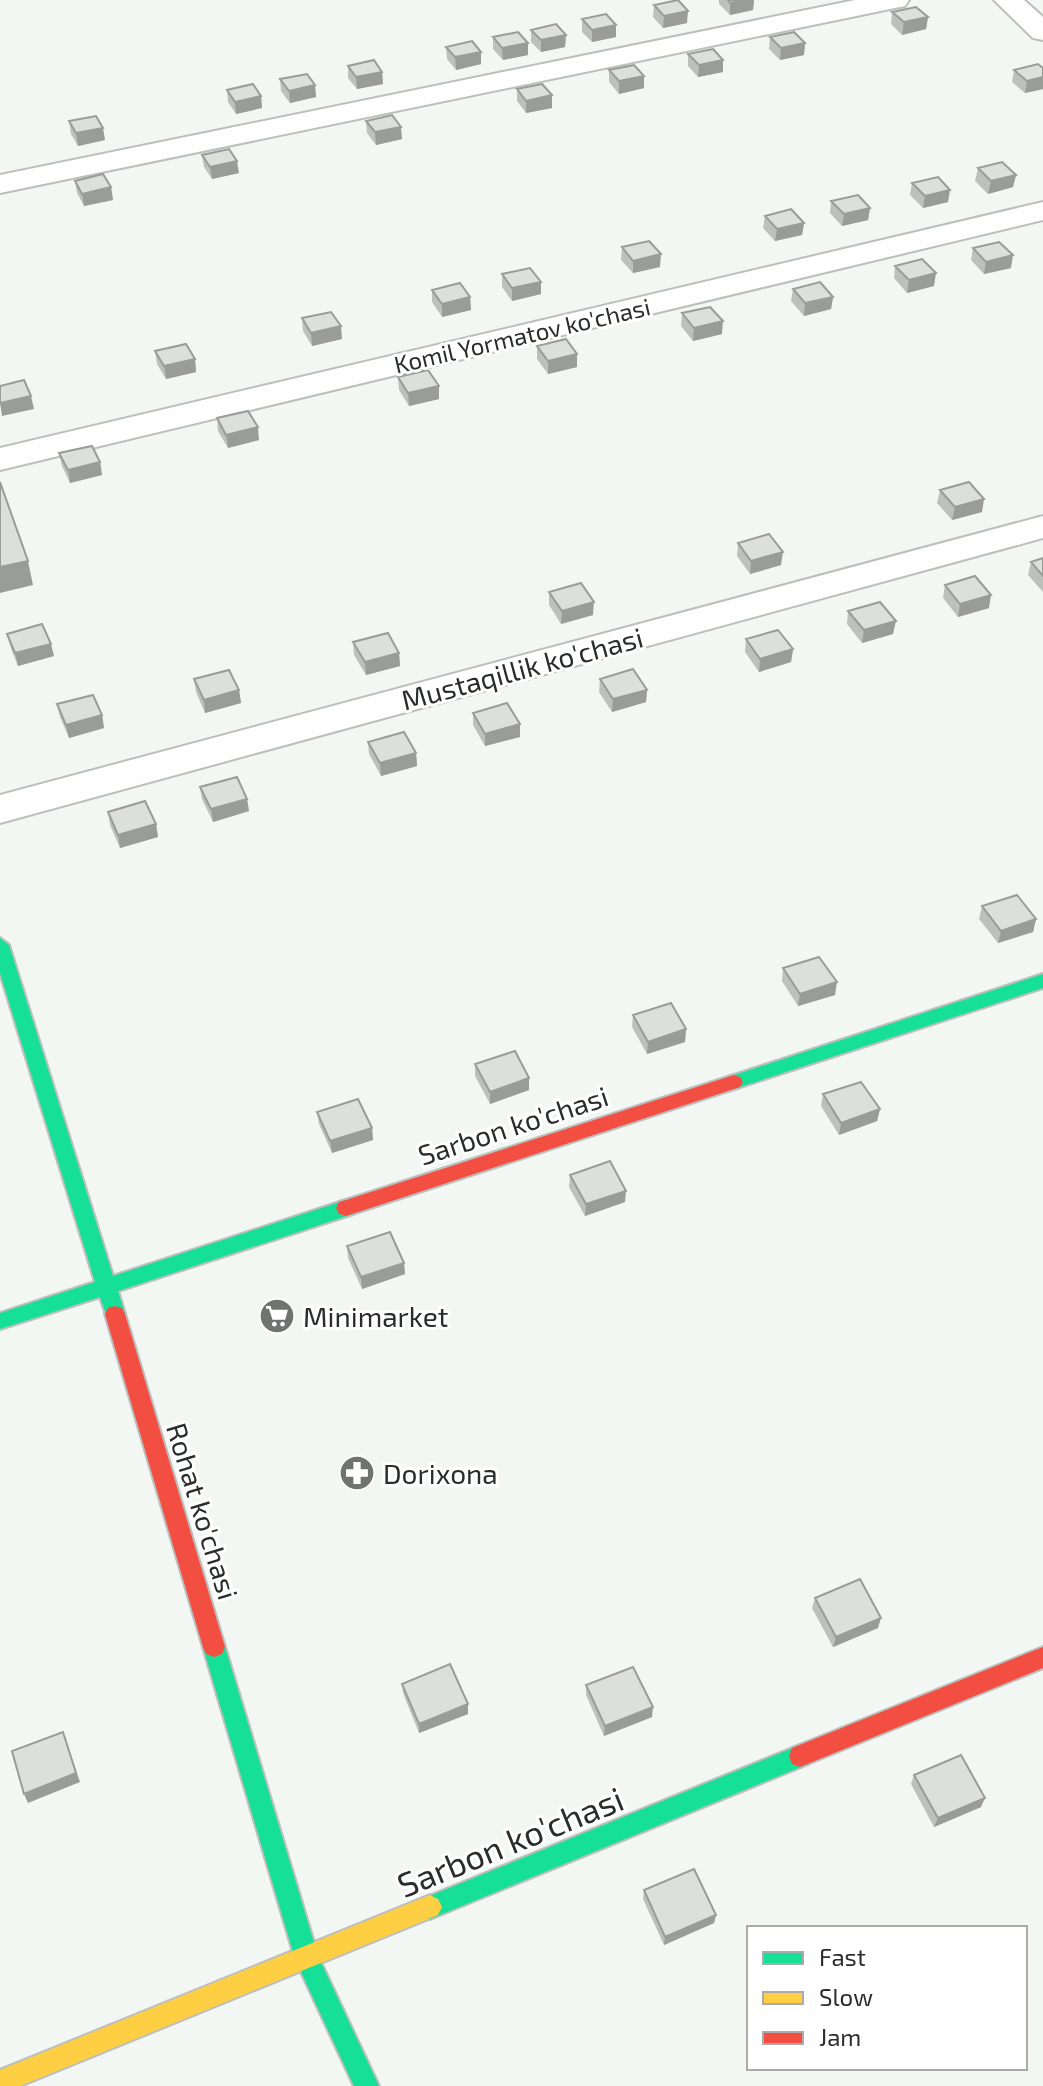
<svg xmlns="http://www.w3.org/2000/svg" width="1043" height="2086" font-family="'Exo 2',sans-serif">
<style>
.lines{fill:none;stroke-linecap:round;stroke-linejoin:round}
.street-casing{stroke:#bcbfbd;stroke-width:4}
.fast-casing{stroke:#bcbfbd;stroke-width:4}
.slow-casing{stroke:#bcbfbd;stroke-width:4}
.jam-casing{stroke:#bcbfbd;stroke-width:4}
.street{fill:#fdfefd;fill-rule:evenodd}
.fast{fill:#16e098;fill-rule:evenodd}
.slow{fill:#ffcf43;fill-rule:evenodd}
.jam{fill:#f24e42;fill-rule:evenodd}
.wall{fill:#bdc0bd}
.shaded-wall{fill:#9a9c9a}
.building{fill:#dcdfdc;stroke:#9a9c9a;stroke-width:2}
.labels{text-anchor:middle;dominant-baseline:central;stroke-width:6;stroke-linejoin:round;paint-order:stroke}
.far-street-label{font-size:24px;fill:#2a2d2b;stroke:#fff}
.street-label{font-size:28px;fill:#2a2d2b;stroke:#fff}
.poi-label{font-size:28px;fill:#2a2d2b;stroke:#fff;text-anchor:start}
.near-street-label{font-size:34px;fill:#2a2d2b;stroke:#fff}
</style>
<rect width="100%" height="100%" fill="#f3f7f3"/>
<g class="lines">
<defs>
<path id="street" d="M855 0H909L905 6 895 8 0 193V175Z
M994 0H1024L1043 17V40L1033 38Z
M1043 202V220L0 470V448Z
M1043 516V538L0 823V795Z"/>
<path id="fast" d="M0 938 9 945 113 1276 346 1200 353 1202 356 1208 353 1214 118 1291 125 1314 122 1320 115 1322 108 1320 100 1297 0 1329V1313L95 1282 0 973Z
M1043 974V988L734 1089 728 1087 725 1082 728 1077Z
M214 1637 222 1640 225 1647 318 1956 379 2086H354L295 1959 203 1647 206 1640Z
M800 1745 808 1748 811 1756 808 1764 430 1919 422 1915 418 1907 422 1899Z"/>
<path id="slow" d="M430 1895 438 1899 442 1907 438 1915 20 2086H0V2070Z"/>
<path id="jam" d="M734 1075 740 1077 743 1082 740 1087 346 1216 339 1214 336 1208 339 1202 346 1200Z
M115 1306 122 1308 125 1314 225 1647 222 1654 214 1657 206 1654 203 1647 105 1314 108 1308Z
M1043 1647V1668L800 1767 792 1764 789 1756 792 1748Z"/>
</defs>
<use href="#street" class="street-casing"/>
<use href="#fast" class="fast-casing"/>
<use href="#slow" class="slow-casing"/>
<use href="#jam" class="jam-casing"/>
<use href="#street" class="street"/>
<use href="#fast" class="fast"/>
<use href="#slow" class="slow"/>
<use href="#jam" class="jam"/>
</g>
<path class="wall" d="M719 0H754L753 10 730 15 719 4Z
M654 5 687 23 663 28 653 17Z
M892 12 928 17 926 29 902 35 891 24Z
M582 19 616 37 592 42 582 32Z
M531 30 566 35 565 47 541 52 531 42Z
M493 37 528 43V55L503 60 493 49Z
M770 37 805 43 804 55 780 60 769 49Z
M446 47 481 52V64L456 70 447 59Z
M688 54 723 60V72L698 77 688 66Z
M348 66 382 72 383 84 357 89 348 78Z
M1043 68V89L1025 93 1012 82 1014 70Z
M609 70 644 88 619 94 609 82Z
M280 79 315 85 316 97 290 103 281 91Z
M517 89 552 95V108L526 113 517 101Z
M227 90 261 96 262 108 236 114 228 102Z
M69 121 105 140 78 146 71 134Z
M366 121 402 139 376 145 367 133Z
M202 155 239 173 212 179 204 167Z
M978 168 1016 175 1013 187 988 194 975 181Z
M75 181 111 187 113 200 84 206 77 193Z
M912 183 948 202 923 208 910 195Z
M831 201 870 208 868 220 842 226 830 213Z
M765 216 804 223 802 235 775 241 763 228Z
M622 247 660 267 633 273 621 260Z
M973 248 1011 268 984 274 971 260Z
M895 266 934 286 907 293 894 278Z
M502 274 541 294 512 301 502 287Z
M793 289 833 297 831 309 804 316 791 301Z
M432 290 470 297 471 310 442 317 432 302Z
M682 313 722 334 693 341 681 326Z
M302 318 342 339 312 346 303 331Z
M537 346 577 354V367L548 374 537 359Z
M155 351 195 359 196 372 166 379 157 364Z
M398 377 439 386V399L409 406 399 390Z
M217 418 259 440 228 448 218 431Z
M59 453 100 462 102 475 70 483 62 466Z
M940 490 982 512 952 520 937 503Z
M738 543 781 565 750 574 737 556Z
M1043 558V592L1028 575 1031 562Z
M945 585 989 608 958 617 943 598Z
M549 592 593 615 561 624 549 605Z
M848 611 893 634 862 643 847 624Z
M7 634 54 656 18 666 10 646Z
M746 639 793 649 791 662 759 672 745 652Z
M353 642 399 653 400 666 366 675 354 655Z
M194 679 239 690 241 703 205 713 196 692Z
M600 679 647 690 646 702 612 712 599 692Z
M57 704 102 715 104 728 69 738 60 717Z
M473 713 520 737 485 746 473 725Z
M368 742 416 753 417 766 381 776 369 754Z
M200 787 247 799 249 811 213 822 202 799Z
M108 812 156 824 158 837 120 848 110 825Z
M982 906 1036 919 1033 932 998 943 979 919Z
M783 968 835 995 798 1006 782 981Z
M633 1015 686 1029 685 1042 647 1054 632 1027Z
M475 1064 529 1078V1090L490 1104 475 1076Z
M823 1094 880 1109 877 1121 839 1135 821 1106Z
M317 1112 372 1128 373 1140 332 1153 319 1124Z
M570 1175 625 1202 585 1216 569 1187Z
M347 1246 404 1263 405 1274 362 1289 348 1258Z
M815 1598 878 1628 833 1647 812 1608Z
M402 1684 468 1714 419 1733 403 1693Z
M586 1685 652 1717 604 1736 586 1695Z
M914 1775 981 1807 934 1827 911 1784Z
M644 1890 716 1915 714 1923 664 1945 643 1899Z"/>
<path class="shaded-wall" d="M744 0H754L753 10 730 15V3Z
M688 11 687 23 663 28 664 16Z
M928 17 926 29 902 35 904 22Z
M616 25V37L592 42V30Z
M566 35 565 47 541 52V40Z
M528 43V55L503 60 502 48Z
M805 43 804 55 780 60 781 48Z
M481 52V64L456 70 455 57Z
M723 60V72L698 77 699 65Z
M382 72 383 84 357 89 356 77Z
M644 76V88L619 94V81Z
M1043 77V89L1025 93 1027 81Z
M315 85 316 97 290 103 289 91Z
M552 95V108L526 113V101Z
M261 96 262 108 236 114 235 102Z
M401 127 402 139 376 145 375 132Z
M103 128 105 140 78 146 76 133Z
M237 161 239 173 212 179 210 167Z
M1016 175 1013 187 988 194 991 181Z
M111 187 113 200 84 206 82 194Z
M950 190 948 202 923 208 925 196Z
M870 208 868 220 842 226 844 214Z
M804 223 802 235 775 241 777 229Z
M661 254 660 267 633 273V261Z
M1013 255 1011 268 984 274 986 262Z
M936 273 934 286 907 293 909 280Z
M541 282V294L512 301V288Z
M470 297 471 310 442 317V304Z
M833 297 831 309 804 316 805 303Z
M723 321 722 334 693 341 694 328Z
M341 326 342 339 312 346 311 333Z
M577 354V367L548 374V361Z
M195 359 196 372 166 379 164 366Z
M439 386V399L409 406 408 393Z
M31 396 34 409 2 416 0 403Z
M258 427 259 440 228 448 226 435Z
M100 462 102 475 70 483 68 470Z
M984 499 982 512 952 520 955 507Z
M783 552 781 565 750 574 751 561Z
M28 561 33 585 0 593V567Z
M991 595 989 608 958 617 960 604Z
M594 602 593 615 561 624 562 611Z
M896 621 893 634 862 643 864 630Z
M51 644 54 656 18 666 15 653Z
M793 649 791 662 759 672 760 659Z
M399 653 400 666 366 675 365 662Z
M239 690 241 703 205 713 204 700Z
M647 690 646 702 612 712 613 699Z
M102 715 104 728 69 738 66 725Z
M520 724V737L485 746V734Z
M416 753 417 766 381 776 380 763Z
M247 799 249 811 213 822 211 809Z
M156 824 158 837 120 848 118 835Z
M1036 919 1033 932 998 943 1001 931Z
M837 982 835 995 798 1006 800 994Z
M686 1029 685 1042 647 1054 648 1042Z
M529 1078V1090L490 1104V1092Z
M880 1109 877 1121 839 1135 841 1123Z
M372 1128 373 1140 332 1153 330 1141Z
M626 1191 625 1202 585 1216 586 1204Z
M404 1263 405 1274 362 1289 361 1277Z
M881 1618 878 1628 833 1647 836 1637Z
M468 1704V1714L419 1733V1724Z
M653 1707 652 1717 604 1736 605 1726Z
M63 1732 80 1782 28 1803 24 1794Z
M985 1798 981 1807 934 1827 938 1818Z
M716 1915 714 1923 664 1945 665 1937Z"/>
<path class="building" d="M678 0 688 11 664 16 654 5Z
M728 0H744L730 3Z
M916 7 928 17 904 22 892 12Z
M606 14 616 25 592 30 582 19Z
M556 24 566 35 541 40 531 30Z
M518 32 528 43 502 48 493 37Z
M794 32 805 43 781 48 770 37Z
M472 41 481 52 455 57 446 47Z
M713 49 723 60 699 65 688 54Z
M374 60 382 72 356 77 348 66Z
M1038 64 1043 68V77L1027 81 1014 70Z
M634 65 644 76 619 81 609 70Z
M307 74 315 85 289 91 280 79Z
M253 84 261 96 235 102 227 90Z
M542 84 552 95 526 101 517 89Z
M392 115 401 127 375 132 366 121Z
M96 116 103 128 76 133 69 121Z
M229 149 237 161 210 167 202 155Z
M1002 162 1016 175 991 181 978 168Z
M103 174 111 187 82 194 75 181Z
M938 177 950 190 925 196 912 183Z
M858 195 870 208 844 214 831 201Z
M791 209 804 223 777 229 765 216Z
M649 241 661 254 633 261 622 247Z
M999 242 1013 255 986 262 973 248Z
M922 259 936 273 909 280 895 266Z
M530 268 541 282 512 288 502 274Z
M820 282 833 297 805 303 793 289Z
M460 283 470 297 442 304 432 290Z
M710 307 723 321 694 328 682 313Z
M331 312 341 326 311 333 302 318Z
M566 339 577 354 548 361 537 346Z
M186 344 195 359 164 366 155 351Z
M428 370 439 386 408 393 398 377Z
M24 380 31 396 0 403V386Z
M248 411 258 427 226 435 217 418Z
M92 446 100 462 68 470 59 453Z
M0 482 28 561 0 567Z
M969 482 984 499 955 507 940 490Z
M769 534 783 552 751 561 738 543Z
M1043 558V576L1031 562Z
M975 576 991 595 960 604 945 585Z
M581 583 594 602 562 611 549 592Z
M880 602 896 621 864 630 848 611Z
M42 624 51 644 15 653 7 634Z
M778 630 793 649 760 659 746 639Z
M388 633 399 653 365 662 353 642Z
M633 669 647 690 613 699 600 679Z
M229 670 239 690 204 700 194 679Z
M93 695 102 715 66 725 57 704Z
M507 703 520 724 485 734 473 713Z
M404 732 416 753 380 763 368 742Z
M237 777 247 799 211 809 200 787Z
M145 801 156 824 118 835 108 812Z
M1017 895 1036 919 1001 931 982 906Z
M819 957 837 982 800 994 783 968Z
M671 1003 686 1029 648 1042 633 1015Z
M515 1051 529 1078 490 1092 475 1064Z
M861 1082 880 1109 841 1123 823 1094Z
M358 1099 372 1128 330 1141 317 1112Z
M610 1161 626 1191 586 1204 570 1175Z
M390 1232 404 1263 361 1277 347 1246Z
M860 1579 881 1618 836 1637 815 1598Z
M450 1664 468 1704 419 1724 402 1684Z
M633 1667 653 1707 605 1726 586 1685Z
M63 1732 76 1773 24 1794 12 1751Z
M961 1755 985 1798 938 1818 914 1775Z
M694 1869 716 1915 665 1937 644 1890Z"/>
<defs>
<symbol id="supermarket-disc" viewBox="-11 -11 22 22"><circle r="9.5" fill="#707471" stroke="#fff"/><path d="M-6-5.5h2.5l.6 2H6L4.5 2H-2.5L-4.4-4H-6ZM-1.5 3.2a1.3 1.3 0 1 0 .1 0ZM3 3.2a1.3 1.3 0 1 0 .1 0Z" fill="#fff"/></symbol>
<symbol id="pharmacy-disc" viewBox="-11 -11 22 22"><circle r="9.5" fill="#707471" stroke="#fff"/><path d="M-2-6h4v4h4v4h-4v4h-4v-4h-4v-4h4Z" fill="#fff"/></symbol>
</defs>
<g fill-rule="evenodd">
<use href="#supermarket-disc" x="257" y="1296" width="40" height="40"/>
<use href="#pharmacy-disc" x="337" y="1453" width="40" height="40"/>
</g>
<g class="labels">
<g class="far-street-label">
<text transform="translate(522 335) rotate(-13)">Komil Yormatov ko'chasi</text>
</g>
<g class="street-label">
<text transform="translate(522 668) rotate(-15)">Mustaqillik ko'chasi</text>
<text transform="translate(513 1125) rotate(-18)">Sarbon ko'chasi</text>
<text transform="translate(203 1511) rotate(73)">Rohat ko'chasi</text>
</g>
<g class="poi-label">
<text x="303" y="1316">Minimarket</text>
<text x="383" y="1473">Dorixona</text>
</g>
<g class="near-street-label">
<text transform="translate(510 1841) rotate(-22)">Sarbon ko'chasi</text>
</g>
</g>
<rect x="747" y="1926" width="280" height="144" fill="#ffffff" stroke="#aaabaa" stroke-width="2"/>
<rect x="763" y="1952" width="40" height="12" fill="#16e098" stroke="#aaabaa" stroke-width="2"/>
<text x="819" y="1966" font-size="24" fill="#2a2d2b">Fast</text>
<rect x="763" y="1992" width="40" height="12" fill="#ffcf43" stroke="#aaabaa" stroke-width="2"/>
<text x="819" y="2006" font-size="24" fill="#2a2d2b">Slow</text>
<rect x="763" y="2032" width="40" height="12" fill="#f24e42" stroke="#aaabaa" stroke-width="2"/>
<text x="819" y="2046" font-size="24" fill="#2a2d2b">Jam</text>
</svg>
